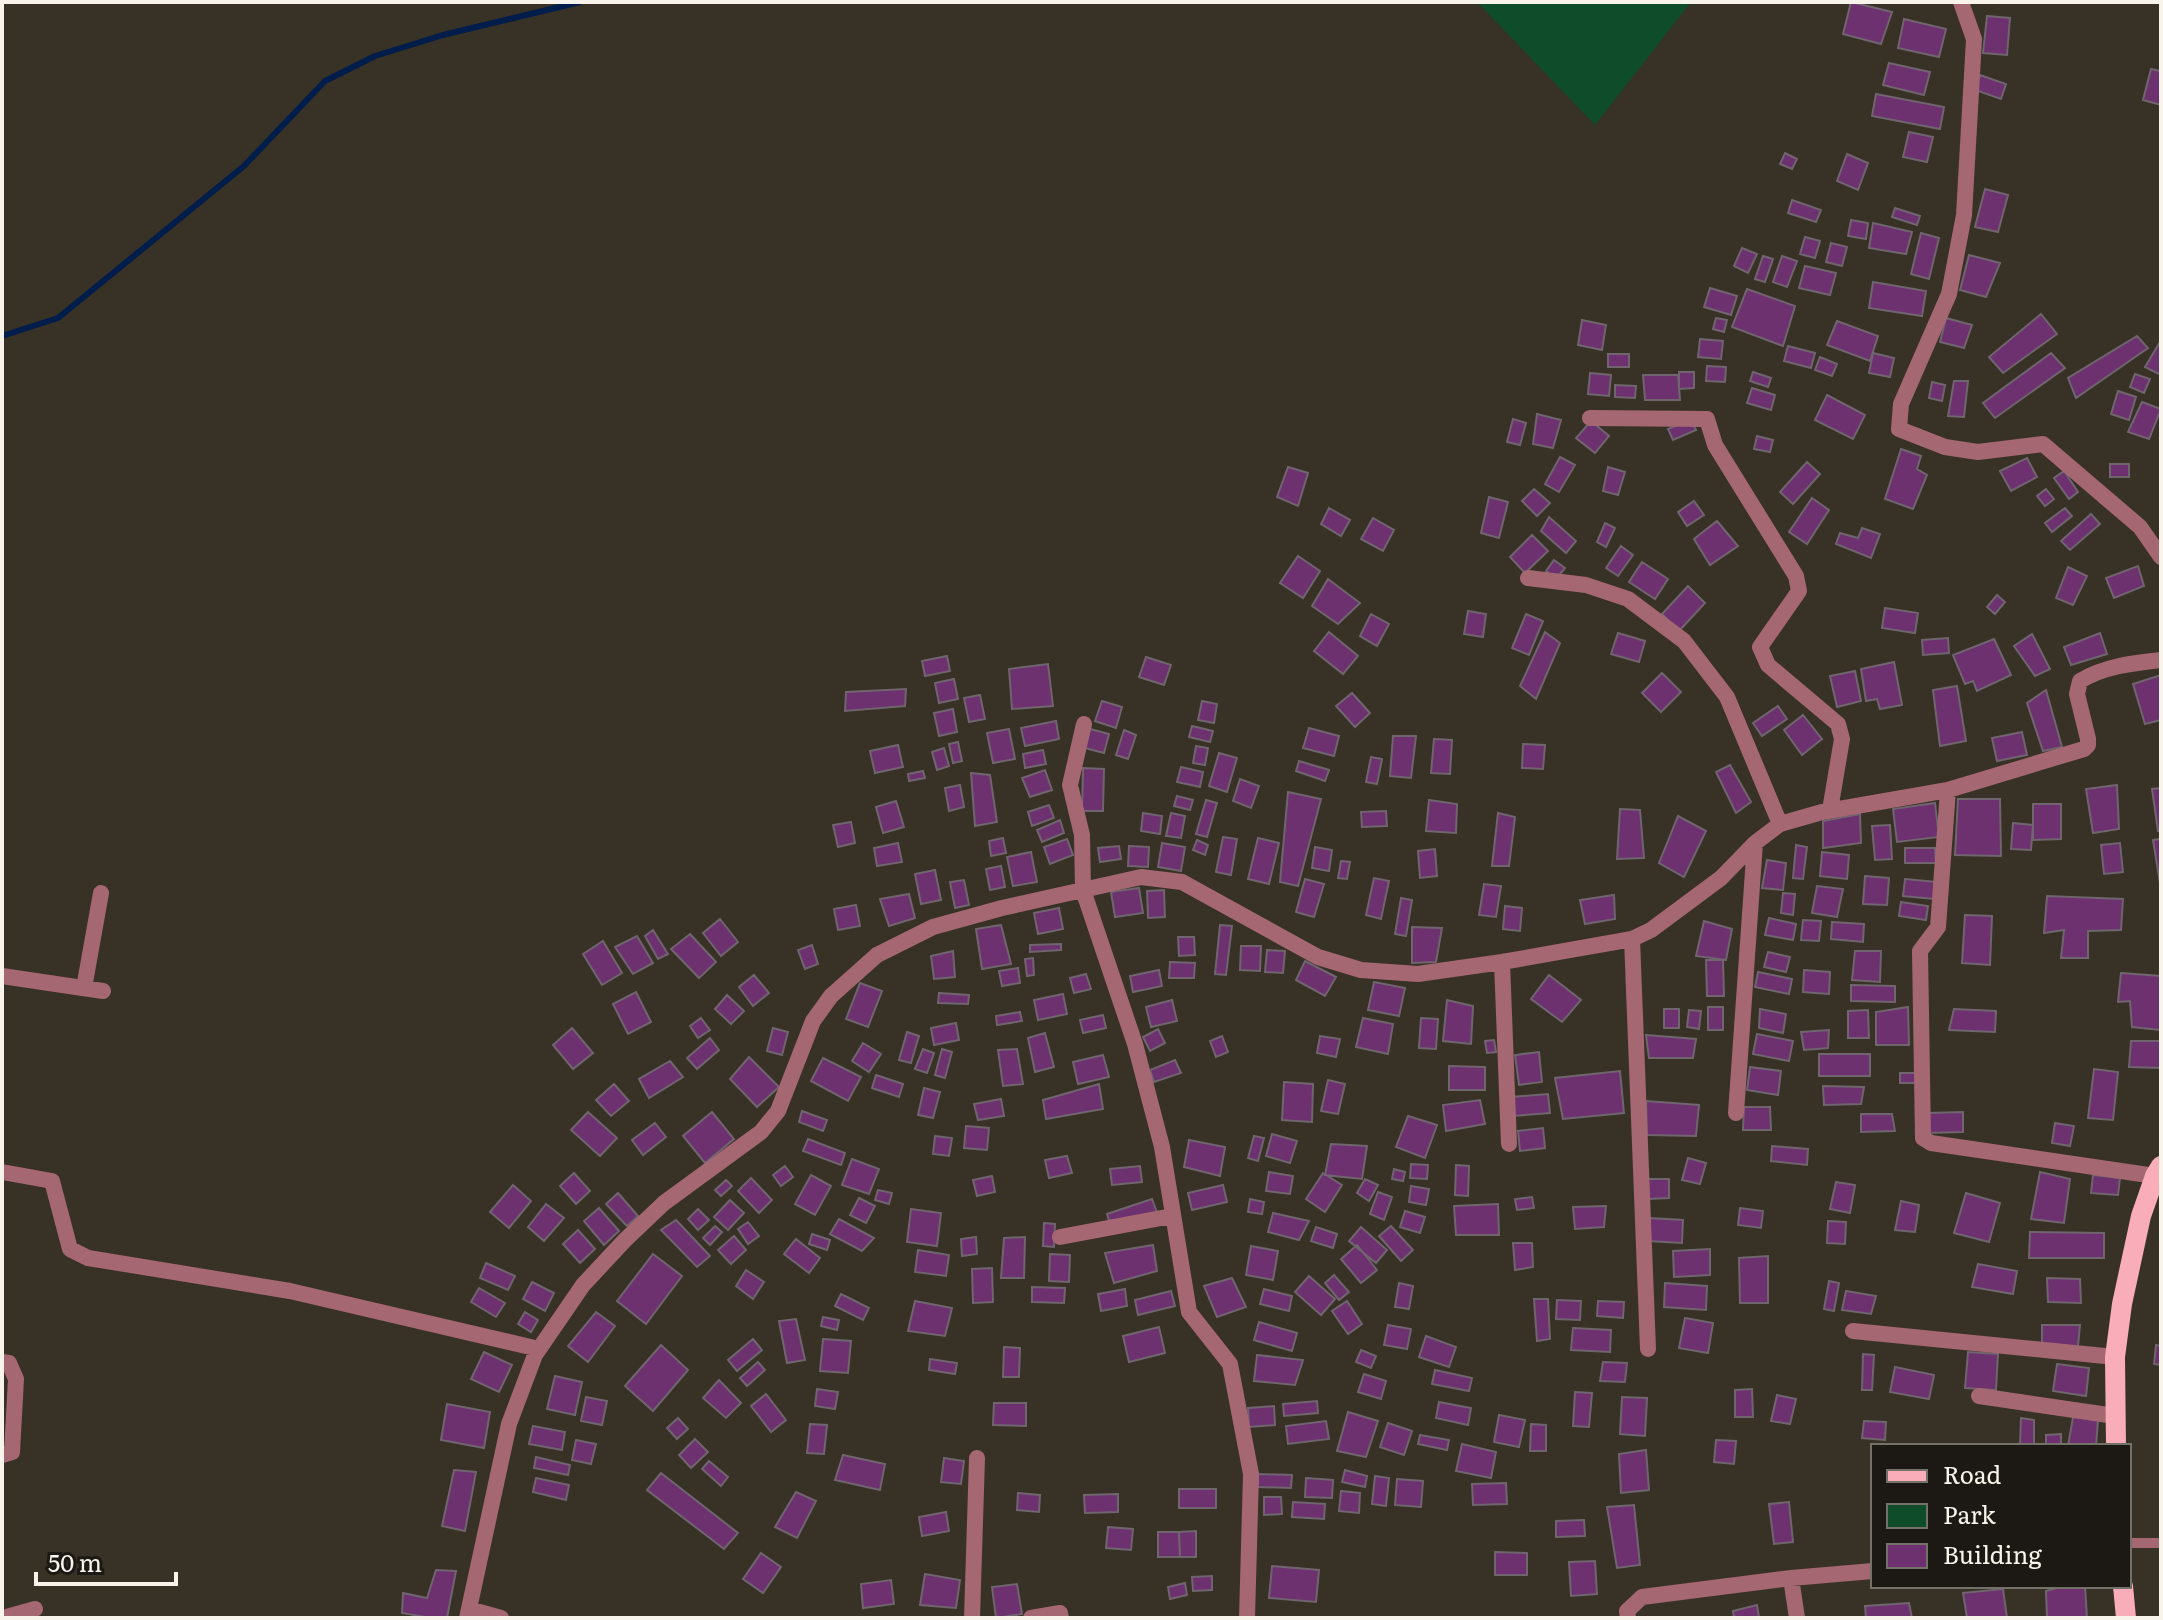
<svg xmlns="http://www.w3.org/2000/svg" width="2163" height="1620" font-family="Literata,serif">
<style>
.green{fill:#0f4d2a}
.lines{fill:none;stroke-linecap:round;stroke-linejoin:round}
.stream{stroke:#011d4c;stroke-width:6}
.building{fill:#6c316e;stroke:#70646f;stroke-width:2}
.service{stroke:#a56772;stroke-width:10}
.minor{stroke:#a56772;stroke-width:16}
.primary{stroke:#f9adb9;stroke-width:20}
</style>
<rect width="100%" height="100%" fill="#383125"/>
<path class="green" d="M1477 2H1691L1595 125Z"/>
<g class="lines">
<path class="stream" d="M2 336 58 318 244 166 325 81 375 56 443 35 580 2"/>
</g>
<path class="building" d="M1851 2 1892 12 1881 44 1843 34Z
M1987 16 2010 18 2007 55 1983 53Z
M1904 19 1946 29 1939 57 1898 48Z
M1889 63 1930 72 1924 95 1883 85Z
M2151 69 2161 71V105L2143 100Z
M1980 75 2006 84 2001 99 1975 90Z
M1876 94 1944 107 1940 129 1872 116Z
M1909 132 1933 137 1927 162 1903 157Z
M1785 153 1797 159 1792 169 1780 164Z
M1847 154 1868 163 1858 190 1837 181Z
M1985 189 2008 195 1998 232 1975 227Z
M1792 200 1821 210 1816 222 1788 213Z
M1895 208 1920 216 1917 225 1892 217Z
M1851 220 1868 223 1866 239 1848 236Z
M1873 223 1912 232 1906 254 1869 248Z
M1921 233 1939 238 1929 279 1911 274Z
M1805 237 1820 241 1815 258 1800 254Z
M1831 243 1847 247 1842 266 1826 262Z
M1742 248 1757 254 1748 273 1734 266Z
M1969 255 2000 263 1986 297 1960 290Z
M1763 256 1773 259 1765 282 1755 279Z
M1782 256 1797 261 1787 287 1773 282Z
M1805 266 1836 273 1830 295 1799 288Z
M1873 282 1926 291 1922 316 1869 308Z
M1710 288 1737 296 1731 315 1704 307Z
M1747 289 1795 306 1783 346 1732 327Z
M2041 314 2057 334 2003 373 1989 357Z
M1716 318 1727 320 1724 332 1713 329Z
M1946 318 1972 325 1964 348 1940 342Z
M1582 320 1606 325 1602 350 1578 345Z
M1837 321 1878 336 1870 361 1827 345Z
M2137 336 2148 348 2076 398 2068 378Z
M1700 339 1723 341 1721 359 1698 357Z
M2160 342H2161V375L2145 367Z
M1788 346 1815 353 1811 368 1784 361Z
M1873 353 1894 358 1890 377 1869 373Z
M2051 353 2065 368 1995 418 1983 403Z
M1608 354H1629V367H1608Z
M1820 357 1837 364 1832 376 1815 370Z
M1707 366 1726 367 1725 382 1706 381Z
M1679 372H1694V388L1679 389Z
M1753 372 1771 378 1768 387 1750 381Z
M1590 373 1611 375 1609 396 1588 394Z
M2135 374 2150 379 2144 393 2130 387Z
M1643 375H1678L1680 400H1645Z
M1954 381H1968L1964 417 1948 416Z
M1932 382 1945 385 1942 401 1929 398Z
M1615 385 1636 386 1635 398 1615 397Z
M1752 388 1775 395 1771 410 1747 403Z
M2118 391 2136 397 2129 420 2111 414Z
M1827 395 1865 415 1853 439 1815 420Z
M2142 402 2161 409 2149 439 2128 432Z
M1537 414 1561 420 1553 448 1533 444Z
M1513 419 1526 423 1520 445 1507 442Z
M1691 419 1696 430 1673 440 1668 429Z
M1591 421 1609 436 1595 453 1576 438Z
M1757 436 1773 440 1770 452 1754 449Z
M1901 449 1921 456 1917 469 1927 475 1913 509 1885 499Z
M1560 457 1575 465 1559 492 1545 484Z
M2027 458 2037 477 2011 491 2000 471Z
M1807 462 1820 474 1793 504 1780 492Z
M2110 464H2129V477H2110Z
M1288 467 1308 473 1298 506 1277 497Z
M1608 467 1625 472 1618 495 1603 491Z
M2064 471 2078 492 2069 499 2054 478Z
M1534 489 1550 503 1537 516 1522 501Z
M2046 489 2054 499 2045 506 2037 496Z
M1489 497 1508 502 1499 538 1481 533Z
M1812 498 1829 510 1807 544 1789 532Z
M1694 501 1704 515 1687 526 1678 512Z
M1329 508 1350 520 1341 536 1321 524Z
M2065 508 2072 516 2052 532 2045 523Z
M2091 514 2100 524 2070 550 2061 541Z
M1549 517 1576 541 1566 553 1541 531Z
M1373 518 1394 530 1383 551 1361 539Z
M1717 521 1738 546 1710 565 1694 539Z
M1605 523 1615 528 1606 547 1597 542Z
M1862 528 1880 534 1871 558 1836 544 1840 533 1858 538Z
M1532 535 1548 551 1525 573 1510 557Z
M1621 546 1633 555 1618 576 1606 568Z
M1298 556 1320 571 1303 598 1280 583Z
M1554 560 1565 568 1556 579 1546 571Z
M1642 562 1668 579 1655 599 1629 582Z
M2138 566 2144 586 2114 598 2106 578Z
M2068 567 2087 576 2073 605 2056 598Z
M1328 579 1360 603 1338 624 1312 606Z
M1688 586 1705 603 1679 631 1662 614Z
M1997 595 2005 602 1995 614 1987 607Z
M1885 608 1918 613 1915 633 1882 628Z
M1468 611 1486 614 1483 637 1464 634Z
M1371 614 1389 624 1377 646 1360 636Z
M1526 614 1543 621 1529 655 1512 648Z
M1329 632 1358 656 1343 674 1314 651Z
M1545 632 1560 643 1536 699 1520 686Z
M1618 633 1645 641 1639 662 1611 654Z
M2100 633 2107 654 2071 665 2064 647Z
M2032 634 2050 669 2035 676 2014 646Z
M1948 638 1949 653 1923 655 1922 640Z
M1994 639 2011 675 1977 691 1973 681 1965 684 1953 655Z
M947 656 950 671 925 676 922 661Z
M1146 657 1171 665 1164 685 1139 677Z
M1894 662 1902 705 1880 709 1877 699 1866 701 1861 669Z
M1048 664 1053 706 1012 709 1009 669Z
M1855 671 1861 701 1837 707 1830 676Z
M1662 673 1681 692 1661 712 1642 693Z
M2161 675V720L2145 724 2133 684Z
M954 679 958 699 939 703 935 683Z
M1957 686 1966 741 1940 746 1933 690Z
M906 689 905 706 845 711 846 692Z
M2046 690 2062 747 2043 751 2027 703Z
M1352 693 1370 713 1355 727 1336 706Z
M980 695 985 719 969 722 964 698Z
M1102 701 1122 707 1116 728 1095 721Z
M1202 701 1217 704 1214 723 1198 720Z
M1778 706 1787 719 1762 736 1753 723Z
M953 709 957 732 939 736 934 713Z
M1803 715 1822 739 1802 755 1784 730Z
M1056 721 1059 739 1025 746 1021 728Z
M1192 726 1213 731 1210 742 1189 737Z
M1309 728 1339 736 1334 756 1303 748Z
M1009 729 1015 759 993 763 987 733Z
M1090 729 1109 734 1104 753 1085 748Z
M1124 730 1136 735 1128 759 1116 755Z
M2022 732 2027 755 1997 761 1992 738Z
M1393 736H1416L1411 778 1390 776Z
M1434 739 1452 740 1450 774 1431 773Z
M958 742 962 761 953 763 949 744Z
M1523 744 1545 745 1543 769 1522 768Z
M898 745 903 767 875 773 870 751Z
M1196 746 1208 748 1205 765 1193 763Z
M944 748 949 766 937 770 932 752Z
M1043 750 1046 764 1025 768 1023 754Z
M1219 753 1237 758 1227 792 1209 786Z
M1371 757 1382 759 1377 784 1366 782Z
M1299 761 1329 770 1325 781 1296 771Z
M1730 765 1751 802 1736 813 1716 772Z
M1181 767 1203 772 1200 787 1177 782Z
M1083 768 1104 769 1103 811H1082Z
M1045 770 1052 790 1030 797 1022 778Z
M923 771 925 778 909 781 908 774Z
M971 773 990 775 997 822 975 826Z
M1240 779 1259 786 1251 808 1233 801Z
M960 785 964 807 949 811 945 788Z
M2117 785 2119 829 2093 833 2086 789Z
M2161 788V831H2158L2152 789Z
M1288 792 1321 799 1298 886 1280 882Z
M1177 796 1193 800 1190 810 1174 806Z
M1958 799H2000L2001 856 1955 855Z
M1206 800 1217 803 1207 837 1196 834Z
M1429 800 1457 804 1456 833 1426 831Z
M896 801 904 827 883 833 876 807Z
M1935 803 1939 837 1897 842 1893 809Z
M2033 804H2061V839L2033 840Z
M1049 805 1054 818 1032 826 1028 812Z
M1620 809 1640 810 1644 858 1617 859Z
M1386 811 1387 826 1362 827 1361 812Z
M1143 813 1162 816 1160 834 1141 831Z
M1171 813 1185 816 1181 838 1166 836Z
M1498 813 1515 817 1509 866H1492Z
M1860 814 1861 843 1823 848V821Z
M1678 816 1706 831 1684 877 1659 863Z
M1060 820 1064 833 1042 842 1037 830Z
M851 822 855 843 838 847 833 825Z
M2013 823 2033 825 2031 850 2011 849Z
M1890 825 1892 859 1875 860 1872 826Z
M1223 837 1237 839 1231 875 1216 872Z
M1003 838 1006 853 991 856 989 841Z
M1258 838 1279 843 1269 884 1248 879Z
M1067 839 1073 855 1050 864 1044 847Z
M2161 839V889L2153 840Z
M1197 840 1208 845 1205 855 1193 850Z
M898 843 902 862 877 866 874 848Z
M1162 843 1185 847 1181 871 1158 867Z
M2120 843 2123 872 2104 874 2101 845Z
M1796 845 1807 847 1803 879 1793 878Z
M1119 846 1121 859 1100 862 1098 848Z
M1129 846 1149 847 1148 867 1128 866Z
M1315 847 1332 850 1329 871 1312 868Z
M1905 848H1935L1936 863H1905Z
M1435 849 1437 876 1420 878 1418 851Z
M1031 852 1037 882 1013 886 1007 857Z
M1822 852 1849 855 1847 879 1820 876Z
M1767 860 1786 863 1783 890 1762 888Z
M1341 861 1350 862 1347 879 1338 878Z
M1001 866 1005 887 990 890 986 869Z
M935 870 941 900 921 904 915 874Z
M1865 876 1889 878 1887 905 1863 904Z
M1374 878 1389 881 1381 919 1366 915Z
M1305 879 1324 884 1314 917 1296 912Z
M1905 879 1936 882 1934 899 1903 896Z
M964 880 969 905 955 908 950 882Z
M1484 884 1501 886 1496 917 1479 915Z
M1817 886 1843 889 1837 917 1812 913Z
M1139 888 1143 913 1115 917 1111 892Z
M1164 890 1165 917 1148 918 1147 891Z
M1783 893 1795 894 1793 915 1781 913Z
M909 894 915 918 889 926 880 899Z
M1614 895 1615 919 1585 924 1580 900Z
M2047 896 2123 899 2121 930 2088 931V958H2061L2064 930 2044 933Z
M1401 898 1412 900 1406 936 1395 934Z
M1901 902 1928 906 1926 920 1899 916Z
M856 905 860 926 838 930 834 909Z
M1505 906 1522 908 1520 931 1503 929Z
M1059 908 1063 929 1038 934 1034 913Z
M1965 915 1992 916 1990 965 1962 963Z
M1769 918 1796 924 1793 940 1765 935Z
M720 919 738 942 721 956 703 933Z
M1803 920 1821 921 1819 941 1801 940Z
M1704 921 1732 929 1726 960 1696 956Z
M1832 922 1864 924 1863 942 1831 939Z
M1001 925 1011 964 982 969 976 929Z
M1220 925 1232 926 1226 975 1215 974Z
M1412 927 1442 928 1436 962 1412 963Z
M653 930 668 954 658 959 645 936Z
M690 934 716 962 699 978 671 949Z
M637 936 653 963 633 974 615 947Z
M1178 937H1194L1195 955 1179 956Z
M603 941 622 973 602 985 583 954Z
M1061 944V950L1030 952V945Z
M812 945 818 964 805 969 798 950Z
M1241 946H1261L1260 971 1240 970Z
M1267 950 1285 951 1283 973 1265 972Z
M953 951 955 977 934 979 931 956Z
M1855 951H1881L1880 982 1852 980Z
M1768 952 1790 957 1786 972 1764 967Z
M1033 958 1034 975 1027 976 1025 959Z
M1706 960H1723L1724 996H1707Z
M1305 961 1336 977 1325 996 1296 980Z
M1170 962 1195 963 1194 978H1169Z
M1018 968 1020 983 1002 986 999 971Z
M1159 970 1162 986 1133 992 1130 976Z
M1804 970 1830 972 1829 994 1803 992Z
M1758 972 1792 979 1789 994 1755 987Z
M2121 973 2161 976 2160 1030 2132 1027 2130 1001 2118 1002Z
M1086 974 1091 989 1074 993 1070 978Z
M754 975 769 993 753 1006 739 987Z
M1549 975 1581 1000 1562 1022 1531 999Z
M1374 982 1405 988 1399 1016 1368 1010Z
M860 983 882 991 868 1027 846 1019Z
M1851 985 1895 986V1002L1851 1001Z
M636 992 651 1022 628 1034 613 1004Z
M939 993 969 995 968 1004 938 1003Z
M1063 994 1067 1014 1038 1020 1034 1000Z
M727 995 744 1011 731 1024 715 1009Z
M1172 1000 1177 1021 1151 1027 1146 1007Z
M1447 1000 1473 1006 1471 1044 1443 1041Z
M1708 1007H1723V1030H1708Z
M1908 1007 1909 1045H1876V1012Z
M1664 1009H1679V1028H1664Z
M1760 1009 1786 1014 1783 1033 1759 1028Z
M1954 1009 1996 1011 1995 1032 1949 1030Z
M1689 1010 1701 1011 1699 1029 1687 1027Z
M1868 1010 1869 1038H1848V1011Z
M1020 1012 1022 1021 997 1025 996 1016Z
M1103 1015 1106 1028 1083 1033 1080 1020Z
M701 1018 710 1030 698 1038 690 1026Z
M1363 1018 1393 1024 1388 1054 1356 1047Z
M1421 1018 1438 1019 1436 1049 1419 1048Z
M956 1023 959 1040 934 1045 931 1028Z
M572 1028 593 1053 573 1069 553 1045Z
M773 1028 788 1032 782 1055 767 1051Z
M1158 1029 1165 1043 1150 1051 1143 1037Z
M1829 1030 1828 1048 1804 1050 1801 1032Z
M907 1032 919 1036 911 1063 899 1060Z
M1045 1033 1054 1067 1035 1072 1028 1038Z
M1757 1034 1793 1041 1789 1061 1753 1054Z
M1646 1035 1696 1039 1693 1058H1649Z
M1222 1036 1228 1052 1216 1057 1210 1041Z
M1320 1036 1340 1039 1336 1057 1317 1053Z
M710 1038 719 1050 697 1069 687 1058Z
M1494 1040 1496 1052 1487 1053 1485 1041Z
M2131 1041H2161V1068L2129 1067Z
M863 1043 881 1054 869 1072 852 1061Z
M923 1049 934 1053 927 1073 915 1069Z
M942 1049 952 1052 945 1078 935 1075Z
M1017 1049 1023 1084 1003 1086 998 1050Z
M1539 1052 1542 1082 1519 1085 1515 1055Z
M1819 1054H1870V1076H1819Z
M1103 1055 1109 1077 1078 1084 1073 1062Z
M749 1057 779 1087 757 1107 730 1079Z
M823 1058 861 1077 848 1101 811 1081Z
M1175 1060 1181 1073 1154 1082 1150 1070Z
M670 1061 683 1077 649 1098 639 1079Z
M1449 1066 1485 1067V1090H1449Z
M1750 1067 1781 1071 1778 1095 1747 1090Z
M2094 1069 2118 1072 2113 1120 2088 1118Z
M1620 1071 1624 1113 1563 1119 1555 1078Z
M1900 1073H1919V1083H1900Z
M876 1075 903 1084 899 1097 872 1088Z
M1328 1080 1345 1084 1338 1114 1321 1111Z
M1284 1082 1313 1084 1312 1122 1282 1120Z
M614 1084 629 1101 611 1116 596 1100Z
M1099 1084 1103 1109 1046 1119 1043 1100Z
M1823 1086 1864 1087 1861 1104 1824 1105Z
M924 1088 940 1092 933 1118 918 1115Z
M1548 1094 1550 1113 1512 1116 1511 1097Z
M1001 1099 1004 1116 978 1120 974 1104Z
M1480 1100 1485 1124 1446 1131 1443 1105Z
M1646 1101 1699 1105 1696 1136 1647 1135Z
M1744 1107H1770L1771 1130H1743Z
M802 1111 827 1120 823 1131 799 1122Z
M588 1112 617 1138 600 1156 571 1130Z
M712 1112 734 1139 705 1163 683 1136Z
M1963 1112V1132L1925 1133 1928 1113Z
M1861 1114H1892L1895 1131 1861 1132Z
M1408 1116 1437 1125 1425 1158 1396 1147Z
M655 1123 666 1137 643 1155 632 1140Z
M2055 1123 2074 1126 2070 1146 2052 1143Z
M966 1126 989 1128 987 1150 964 1148Z
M1543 1128 1545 1148 1520 1151 1518 1131Z
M1272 1134 1297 1141 1290 1163 1266 1156Z
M935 1136 952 1138 949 1156 933 1154Z
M1254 1136 1264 1138 1258 1161 1248 1158Z
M808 1139 845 1153 841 1165 803 1151Z
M1189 1140 1225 1147 1220 1176 1184 1167Z
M1331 1144 1367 1146 1362 1179 1325 1175Z
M1772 1146 1808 1149 1807 1165 1771 1161Z
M1067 1156 1072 1173 1049 1178 1045 1160Z
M1688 1158 1706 1163 1700 1184 1682 1180Z
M852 1159 879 1169 869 1194 842 1185Z
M1411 1164 1428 1165 1427 1179 1410 1178Z
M1456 1165 1469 1166 1468 1196 1455 1195Z
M785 1166 793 1177 781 1186 773 1175Z
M1140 1166 1142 1182 1112 1185 1110 1169Z
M1394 1169 1405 1172 1403 1181 1392 1179Z
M1269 1172 1293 1176 1290 1194 1266 1191Z
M2040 1172 2070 1179 2064 1223 2031 1219Z
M574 1173 590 1191 576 1204 560 1186Z
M1323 1173 1342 1185 1325 1212 1306 1199Z
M811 1175 831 1186 815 1215 795 1204Z
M2093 1175 2120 1178 2118 1195 2091 1193Z
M992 1176 995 1192 977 1196 973 1180Z
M751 1178 772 1200 759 1213 738 1191Z
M1365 1179 1378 1185 1369 1201 1357 1193Z
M1648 1179H1669V1198L1648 1199Z
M726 1180 732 1186 721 1196 715 1190Z
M1836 1182 1855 1185 1850 1213 1830 1209Z
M513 1185 531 1201 509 1228 490 1212Z
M1223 1185 1227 1202 1192 1210 1188 1193Z
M1411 1186 1429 1189 1426 1205 1409 1202Z
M878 1190 892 1193 889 1204 875 1200Z
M1378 1192 1392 1197 1384 1220 1370 1214Z
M618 1193 638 1216 627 1226 606 1204Z
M1966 1193 2000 1203 1989 1242 1954 1233Z
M1532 1197 1534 1208 1517 1210 1515 1199Z
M859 1198 875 1206 866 1223 850 1215Z
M1152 1199 1159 1218 1113 1233 1107 1214Z
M1250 1199 1264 1202 1262 1214 1248 1212Z
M730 1200 744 1213 728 1230 714 1217Z
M1901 1201 1919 1205 1915 1232 1895 1230Z
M546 1204 564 1218 544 1241 528 1227Z
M1498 1204 1499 1235H1456L1454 1206Z
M1606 1206 1604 1227 1575 1229 1573 1207Z
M599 1208 619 1231 604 1245 584 1221Z
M1740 1208 1763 1211 1761 1228 1738 1225Z
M698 1209 709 1220 698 1230 688 1219Z
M911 1209 941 1213 937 1246 907 1242Z
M1405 1211 1425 1217 1420 1233 1400 1227Z
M1273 1213 1309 1221 1299 1240 1268 1232Z
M1649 1218 1683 1220 1682 1243 1648 1241Z
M839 1219 874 1238 862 1251 830 1234Z
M676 1220 710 1256 697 1267 661 1230Z
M1828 1221 1846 1222 1845 1244 1827 1243Z
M748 1222 759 1236 748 1244 738 1229Z
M1044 1223 1055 1224 1054 1247 1043 1246Z
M715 1226 722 1232 710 1245 703 1238Z
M1391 1226 1413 1250 1401 1261 1379 1236Z
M1316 1227 1337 1234 1333 1248 1311 1241Z
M1361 1227 1387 1250 1376 1263 1349 1241Z
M578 1230 595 1249 580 1263 563 1244Z
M2030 1232 2104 1233V1258H2029Z
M812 1234 830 1240 827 1250 809 1244Z
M734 1236 746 1250 731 1264 718 1250Z
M976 1237 977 1254 962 1256 961 1239Z
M1025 1237 1024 1278H1001L1004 1238Z
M796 1239 820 1258 809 1273 784 1254Z
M1513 1243H1532L1533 1267 1515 1270Z
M1153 1245 1157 1271 1114 1283 1105 1253Z
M1357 1245 1377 1270 1361 1283 1341 1259Z
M1251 1246 1278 1251 1273 1280 1246 1275Z
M1710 1249V1275L1674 1277 1673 1251Z
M918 1250 949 1255 946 1276 915 1272Z
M653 1254 682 1276 646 1324 617 1301Z
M1050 1254 1070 1255 1069 1282 1049 1281Z
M1768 1256V1303H1740L1739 1258Z
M486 1263 515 1276 508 1290 480 1278Z
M1978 1264 2017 1271 2013 1294 1972 1287Z
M992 1268 993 1302 973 1303 972 1269Z
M746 1270 764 1282 753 1299 736 1286Z
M1334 1275 1349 1292 1339 1300 1325 1283Z
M1309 1276 1335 1299 1321 1315 1295 1292Z
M1232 1278 1246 1307 1217 1317 1204 1286Z
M2047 1278 2080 1279 2081 1303 2048 1302Z
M1829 1281 1839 1283 1834 1311 1824 1309Z
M532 1282 554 1293 545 1311 523 1299Z
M1399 1283 1413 1286 1409 1309 1395 1307Z
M1665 1283 1707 1286 1706 1310 1664 1307Z
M1032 1287 1065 1288 1064 1303 1032 1302Z
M479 1288 505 1303 496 1317 471 1302Z
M1125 1289 1127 1306 1101 1311 1098 1294Z
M1264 1289 1292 1296 1289 1311 1260 1304Z
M1171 1291 1175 1306 1138 1315 1135 1300Z
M1846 1291 1876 1296 1871 1314 1842 1310Z
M841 1294 869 1308 863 1320 835 1306Z
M1534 1299H1548L1550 1339 1537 1341Z
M1557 1300 1581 1301 1580 1320 1556 1319Z
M915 1301 952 1308 945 1336 908 1331Z
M1347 1301 1362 1324 1348 1334 1332 1311Z
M1598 1301 1624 1302 1623 1318 1597 1316Z
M525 1312 538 1320 531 1332 518 1324Z
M596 1312 615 1326 588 1362 568 1346Z
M823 1317 839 1320 837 1330 821 1326Z
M1685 1318 1713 1323 1708 1353 1679 1348Z
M796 1319 805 1360 787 1363 779 1321Z
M1259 1322 1297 1333 1292 1351 1254 1340Z
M1388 1325 1411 1329 1407 1349 1384 1345Z
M2042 1325H2080L2078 1346H2042Z
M1159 1327 1165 1353 1129 1362 1123 1336Z
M1573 1328 1611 1330 1610 1352 1571 1350Z
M1426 1336 1456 1347 1449 1367 1419 1357Z
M753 1339 762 1350 737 1371 728 1360Z
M823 1339 851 1341 848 1373 820 1371Z
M661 1345 688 1370 653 1411 625 1386Z
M2156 1345 2161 1346V1365L2154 1364Z
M1004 1347 1020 1348 1019 1377H1003Z
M1361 1350 1376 1356 1371 1368 1356 1362Z
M484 1352 512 1365 499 1392 471 1379Z
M1968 1352 1998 1354 1996 1390 1965 1388Z
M1863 1354 1874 1355 1872 1390H1862Z
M1257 1355 1303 1360 1295 1385 1254 1381Z
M930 1359 957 1363 955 1374 929 1370Z
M758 1362 765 1370 747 1386 740 1378Z
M1603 1362 1627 1363 1625 1382 1600 1381Z
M2057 1364 2089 1368 2086 1396 2053 1391Z
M1895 1367 1934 1375 1929 1399 1890 1392Z
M1435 1370 1472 1378 1469 1391 1432 1384Z
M1364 1374 1386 1381 1381 1399 1358 1392Z
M555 1376 582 1382 575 1415 547 1409Z
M719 1380 741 1403 726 1418 703 1398Z
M817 1389 838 1392 835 1409 815 1406Z
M1752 1389 1753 1417H1735V1390Z
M1575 1392 1592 1393 1589 1427 1573 1426Z
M766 1394 786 1420 771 1432 751 1406Z
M1777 1395 1796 1399 1790 1424 1771 1421Z
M586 1397 607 1401 602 1425 581 1421Z
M1622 1397 1647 1398 1645 1436 1620 1434Z
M1317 1401 1318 1413 1284 1416 1283 1404Z
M1439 1402 1471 1408 1468 1425 1436 1418Z
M994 1403H1026V1426L993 1425Z
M447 1404 490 1412 484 1448 441 1440Z
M1274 1406 1275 1425 1249 1427 1248 1408Z
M1348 1412 1378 1421 1366 1457 1337 1451Z
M1499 1415 1525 1420 1519 1447 1494 1442Z
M2073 1417 2098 1420 2096 1446H2068Z
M678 1418 688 1429 677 1439 667 1428Z
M2021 1418 2034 1420V1446H2020Z
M1326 1421 1329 1439 1288 1444 1286 1426Z
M1864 1421 1886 1422 1885 1440 1862 1438Z
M1388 1423 1412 1431 1404 1455 1380 1447Z
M810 1424 827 1425 824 1454 807 1453Z
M1531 1424 1546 1425V1451H1530Z
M533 1426 565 1432 562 1450 529 1444Z
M2061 1434V1446H2046V1435Z
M1420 1435 1449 1440 1447 1450 1418 1444Z
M695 1439 708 1452 691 1468 679 1455Z
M576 1440 596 1444 591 1464 572 1460Z
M1716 1440 1736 1441 1734 1464 1714 1462Z
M1462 1444 1496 1452 1491 1478 1456 1471Z
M1646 1450 1649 1490 1621 1493 1619 1454Z
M843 1455 885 1464 880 1490 835 1480Z
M536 1457 570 1465 568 1475 534 1468Z
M944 1458 964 1461 961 1484 941 1482Z
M709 1461 728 1477 721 1486 702 1469Z
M454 1470 476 1472 465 1531 442 1526Z
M1345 1470 1367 1476 1365 1487 1342 1482Z
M661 1473 738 1533 724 1549 647 1490Z
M1258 1474 1292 1475 1291 1488 1258 1487Z
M1375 1476 1389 1478 1386 1506 1372 1504Z
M536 1478 569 1485 566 1500 533 1492Z
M1306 1478 1333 1480 1332 1498 1305 1497Z
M1397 1479 1423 1481 1421 1507 1395 1505Z
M1506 1483 1507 1504 1473 1505 1472 1484Z
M1179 1489H1216V1508H1179Z
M1341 1491 1360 1493 1359 1513 1339 1511Z
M796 1492 816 1501 797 1538 775 1527Z
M1018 1493 1040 1495 1039 1512 1017 1510Z
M1118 1494V1512L1085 1513 1084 1495Z
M1264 1497H1281L1282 1514 1264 1515Z
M1293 1502 1325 1504 1324 1519 1292 1517Z
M1789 1502 1793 1542 1774 1544 1769 1504Z
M1634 1505 1640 1565 1617 1568 1607 1507Z
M946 1512 949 1531 922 1536 919 1517Z
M1584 1520 1585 1536 1556 1537V1521Z
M1108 1527 1133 1529 1131 1550 1106 1548Z
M1196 1531V1557H1180L1179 1532Z
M1158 1532H1179L1180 1557H1158Z
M1495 1552 1527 1553V1575H1495Z
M761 1553 781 1567 763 1593 743 1579Z
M1595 1561 1597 1594 1571 1596 1569 1562Z
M1272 1566 1319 1570 1316 1602 1269 1598Z
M436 1570 456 1571 447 1618H431L402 1613 403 1593 427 1598Z
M925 1574 960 1580 956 1608 920 1605Z
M1212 1576V1590L1193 1591 1192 1577Z
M891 1580 894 1604 863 1608 861 1584Z
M1185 1583 1187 1595 1170 1599 1168 1587Z
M1017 1584 1022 1614 996 1618 992 1587Z
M2064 1586H2085L2087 1618H2047L2046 1591Z
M2003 1589 2007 1618H1967L1963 1593Z
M1909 1603 1912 1618H1866L1865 1606Z
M1757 1605 1759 1618H1734L1733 1611Z"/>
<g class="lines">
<path class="service" d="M2129 1543H2161"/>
<path class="minor" d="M1961 2 1974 39 1964 215 1949 294 1901 404 1899 429 1945 447 1978 452 2043 444 2140 527 2161 557
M1590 418 1707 419 1715 445 1796 576 1799 591 1760 647 1768 665 1838 724 1842 739 1830 810
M1528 578 1586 585 1628 599 1684 641 1727 697 1780 824
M1084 724 1070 785 1082 835 1083 890 1135 1044 1162 1147 1189 1312 1230 1364 1251 1474 1247 1618
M1948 790 1938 927 1920 951 1923 1138 1931 1143 2155 1176
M1632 939 1648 1349
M1502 962 1509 1144
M2 976 103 991
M84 988 101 893
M1736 1113 1755 843
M2 1172 52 1181 70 1249 88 1258 290 1291 539 1349
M1060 1237 1172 1216
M1853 1331 2115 1357
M2 1362 9 1363 16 1379 12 1452 2 1455
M1979 1396 2115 1416
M1791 1578 1797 1618
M469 1609 501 1618
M3 1618 35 1609
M467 1618 509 1424 535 1355 583 1285 625 1240 664 1203 761 1132 778 1111 813 1021 831 996 877 955 933 927 1002 908 1141 877 1182 882 1318 957 1361 970 1418 974 1502 962 1632 939 1651 930 1721 878 1755 843 1780 824 1822 812 1948 790 2084 749 2088 745V739L2077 694 2080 681C2104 666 2134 663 2161 660
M972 1618 977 1458
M1031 1618 1060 1613 1061 1618
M1628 1618 1627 1611 1642 1597 1791 1578 1873 1571"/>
<path class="primary" d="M2116 1446 2115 1357 2122 1304 2141 1216 2155 1176 2161 1166
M2123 1586 2126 1618"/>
</g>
<rect width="2163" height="1620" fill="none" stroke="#f8f4ec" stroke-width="8"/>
<rect x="1871" y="1444" width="260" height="144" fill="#1c1914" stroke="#74716a" stroke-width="2"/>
<rect x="1887" y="1470" width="40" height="12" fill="#f9adb9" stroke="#74716a" stroke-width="2"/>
<text x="1943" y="1484" font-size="24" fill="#f8f4ec">Road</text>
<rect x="1887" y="1504" width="40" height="24" fill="#0f4d2a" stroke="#74716a" stroke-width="2"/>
<text x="1943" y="1524" font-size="24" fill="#f8f4ec">Park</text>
<rect x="1887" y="1544" width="40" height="24" fill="#6c316e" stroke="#74716a" stroke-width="2"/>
<text x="1943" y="1564" font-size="24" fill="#f8f4ec">Building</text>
<path d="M36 1572v12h140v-12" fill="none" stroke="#f8f4ec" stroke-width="4"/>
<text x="48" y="1572" font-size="24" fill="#f8f4ec" stroke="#1c1914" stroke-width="6" paint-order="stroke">50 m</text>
</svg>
